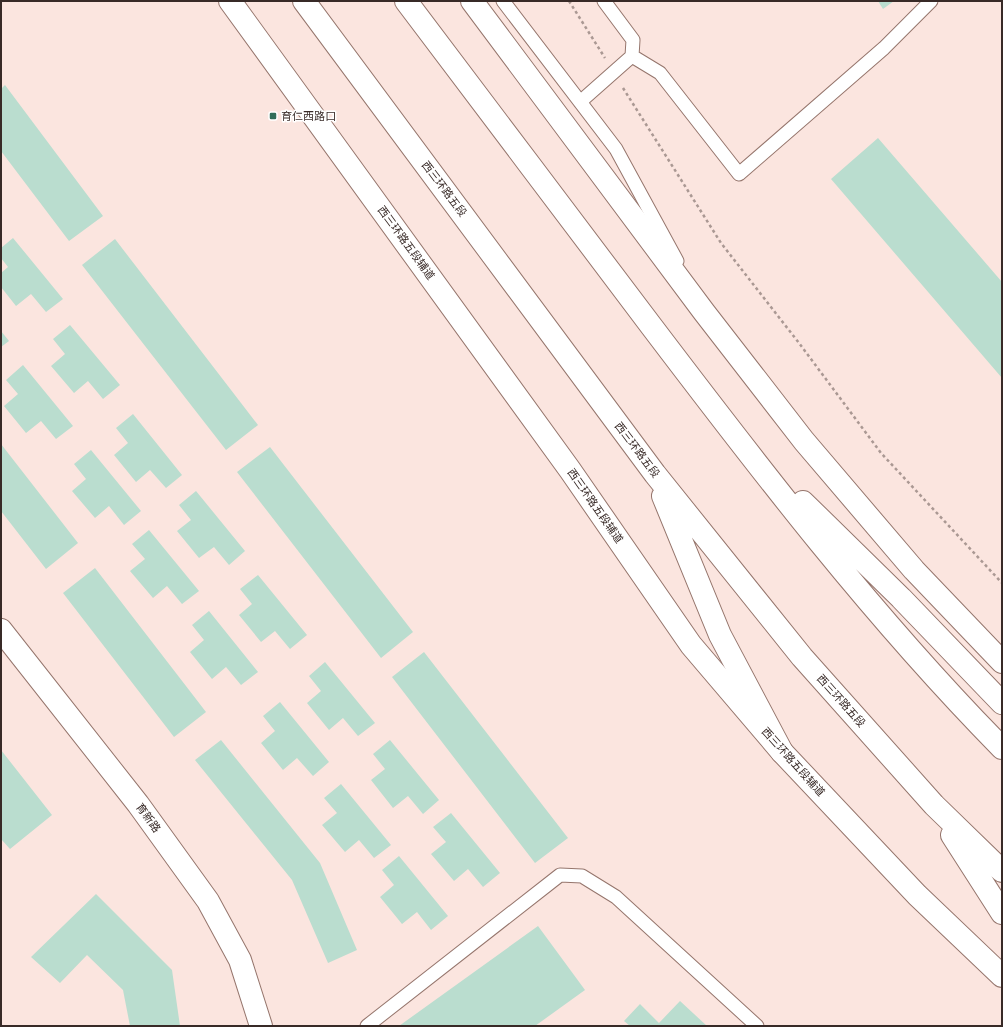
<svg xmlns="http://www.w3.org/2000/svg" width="1003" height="1027" font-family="Roboto,'Noto Sans SC',sans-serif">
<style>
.building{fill:#baddcf}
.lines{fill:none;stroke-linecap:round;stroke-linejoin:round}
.lane-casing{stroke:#95756c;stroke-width:15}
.street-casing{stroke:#95756c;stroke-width:24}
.secondary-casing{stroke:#95756c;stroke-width:24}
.highway-casing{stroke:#95756c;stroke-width:24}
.path{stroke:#aa9893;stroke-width:2.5;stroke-dasharray:3 3;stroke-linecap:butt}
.lane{stroke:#fff;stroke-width:13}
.street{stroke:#fff;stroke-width:22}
.secondary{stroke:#fff;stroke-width:22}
.highway{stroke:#fff;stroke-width:22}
.poi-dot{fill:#316d59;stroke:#fff;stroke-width:1.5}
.labels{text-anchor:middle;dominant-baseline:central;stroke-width:3;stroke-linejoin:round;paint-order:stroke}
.poi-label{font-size:11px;fill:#382a27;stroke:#fff;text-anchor:start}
.street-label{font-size:11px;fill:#382a27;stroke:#fff}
</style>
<rect width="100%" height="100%" fill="#fbe5df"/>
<path class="building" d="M878 1H894L883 9Z
M5 85 103 216 69 241 1 151V89Z
M878 138 1002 282V378L831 179Z
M13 238 63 299 46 312 31 294 16 306 1 287V273L8 267 1 258V248Z
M115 239 258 425 226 450 82 265Z
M70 325 120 385 103 399 88 381 74 393 51 366 65 354 53 339Z
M1 331 9 341 1 347Z
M23 365 73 426 56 439 41 421 26 433 4 406 18 394 6 380Z
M133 414 182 475 166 488 150 470 136 482 114 455 128 443 116 428Z
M1 444 78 543 46 569 1 511Z
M270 447 413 632 381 658 237 472Z
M91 450 141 511 124 525 109 506 95 518 72 491 86 479 74 464Z
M196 491 245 551 229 565 214 547 199 558 177 531 191 520 179 505Z
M149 530 199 591 182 604 167 586 153 598 130 571 145 559 132 544Z
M95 568 206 712 174 737 63 593Z
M258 575 307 635 290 649 275 631 261 642 239 615 252 604 240 589Z
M209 611 258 672 241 685 226 667 212 679 190 652 204 640 192 625Z
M424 652 568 838 535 863 392 677Z
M325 662 375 723 358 736 343 718 329 730 307 703 321 691 309 676Z
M280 702 329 762 313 776 297 758 283 770 261 743 275 731 263 716Z
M221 740 320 863 357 950 328 963 292 880 195 760Z
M390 740 439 800 423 814 408 796 393 808 371 780 385 769 373 754Z
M1 750 52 815 10 849 1 839Z
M341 784 391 845 374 858 359 840 345 852 322 825 337 813 324 798Z
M451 813 500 873 483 887 468 869 454 881 431 854 446 842 433 827Z
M399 856 448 916 431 930 417 912 402 924 380 897 394 885 382 870Z
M96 894 172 970 180 1026H130L123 990 87 955 60 983 31 957Z
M538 926 585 990 535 1026H399Z
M680 1001 707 1026H630L624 1021 640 1004 659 1023Z"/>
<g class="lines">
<defs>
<path id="lane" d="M503 1 616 149 677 261
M632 56 660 73 739 174 884 48 931 1
M580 102 632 56 633 40 604 1
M367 1026 560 875 582 876 616 897 757 1026"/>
<path id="street" d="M1 630 138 804 208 901 240 960 261 1026"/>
<path id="secondary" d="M230 1 570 470 691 645 782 752 917 895 1002 976
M472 1 704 312 804 441 914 570 1002 662"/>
<path id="highway" d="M304 1 655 474 802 657 934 805 1002 871
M406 1C488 110 570 218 652 327 762 472 874 618 1002 748
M663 496 720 635 782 752
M803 502 901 598 1002 703
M952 835 1002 913"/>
</defs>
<use href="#lane" class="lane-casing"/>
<use href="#street" class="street-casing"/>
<use href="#secondary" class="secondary-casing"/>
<use href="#highway" class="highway-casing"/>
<path class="path" d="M569 1 605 58
M623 88 721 243 799 343 881 453 1002 583"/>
<use href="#lane" class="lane"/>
<use href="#street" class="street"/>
<use href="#secondary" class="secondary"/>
<use href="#highway" class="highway"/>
</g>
<rect class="poi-dot" x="269" y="112" width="8" height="8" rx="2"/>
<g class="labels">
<g class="poi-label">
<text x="281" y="116">育仁西路口</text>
</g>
<g class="street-label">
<text transform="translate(444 189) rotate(53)">西三环路五段</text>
<text transform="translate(406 243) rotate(54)">西三环路五段辅道</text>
<text transform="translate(637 450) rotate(53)">西三环路五段</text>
<text transform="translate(595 506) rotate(55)">西三环路五段辅道</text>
<text transform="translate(841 701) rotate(48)">西三环路五段</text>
<text transform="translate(793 762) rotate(48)">西三环路五段辅道</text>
<text transform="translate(148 818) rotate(54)">育新路</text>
</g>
</g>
<rect width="1003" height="1027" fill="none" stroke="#382a27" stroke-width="4"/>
</svg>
